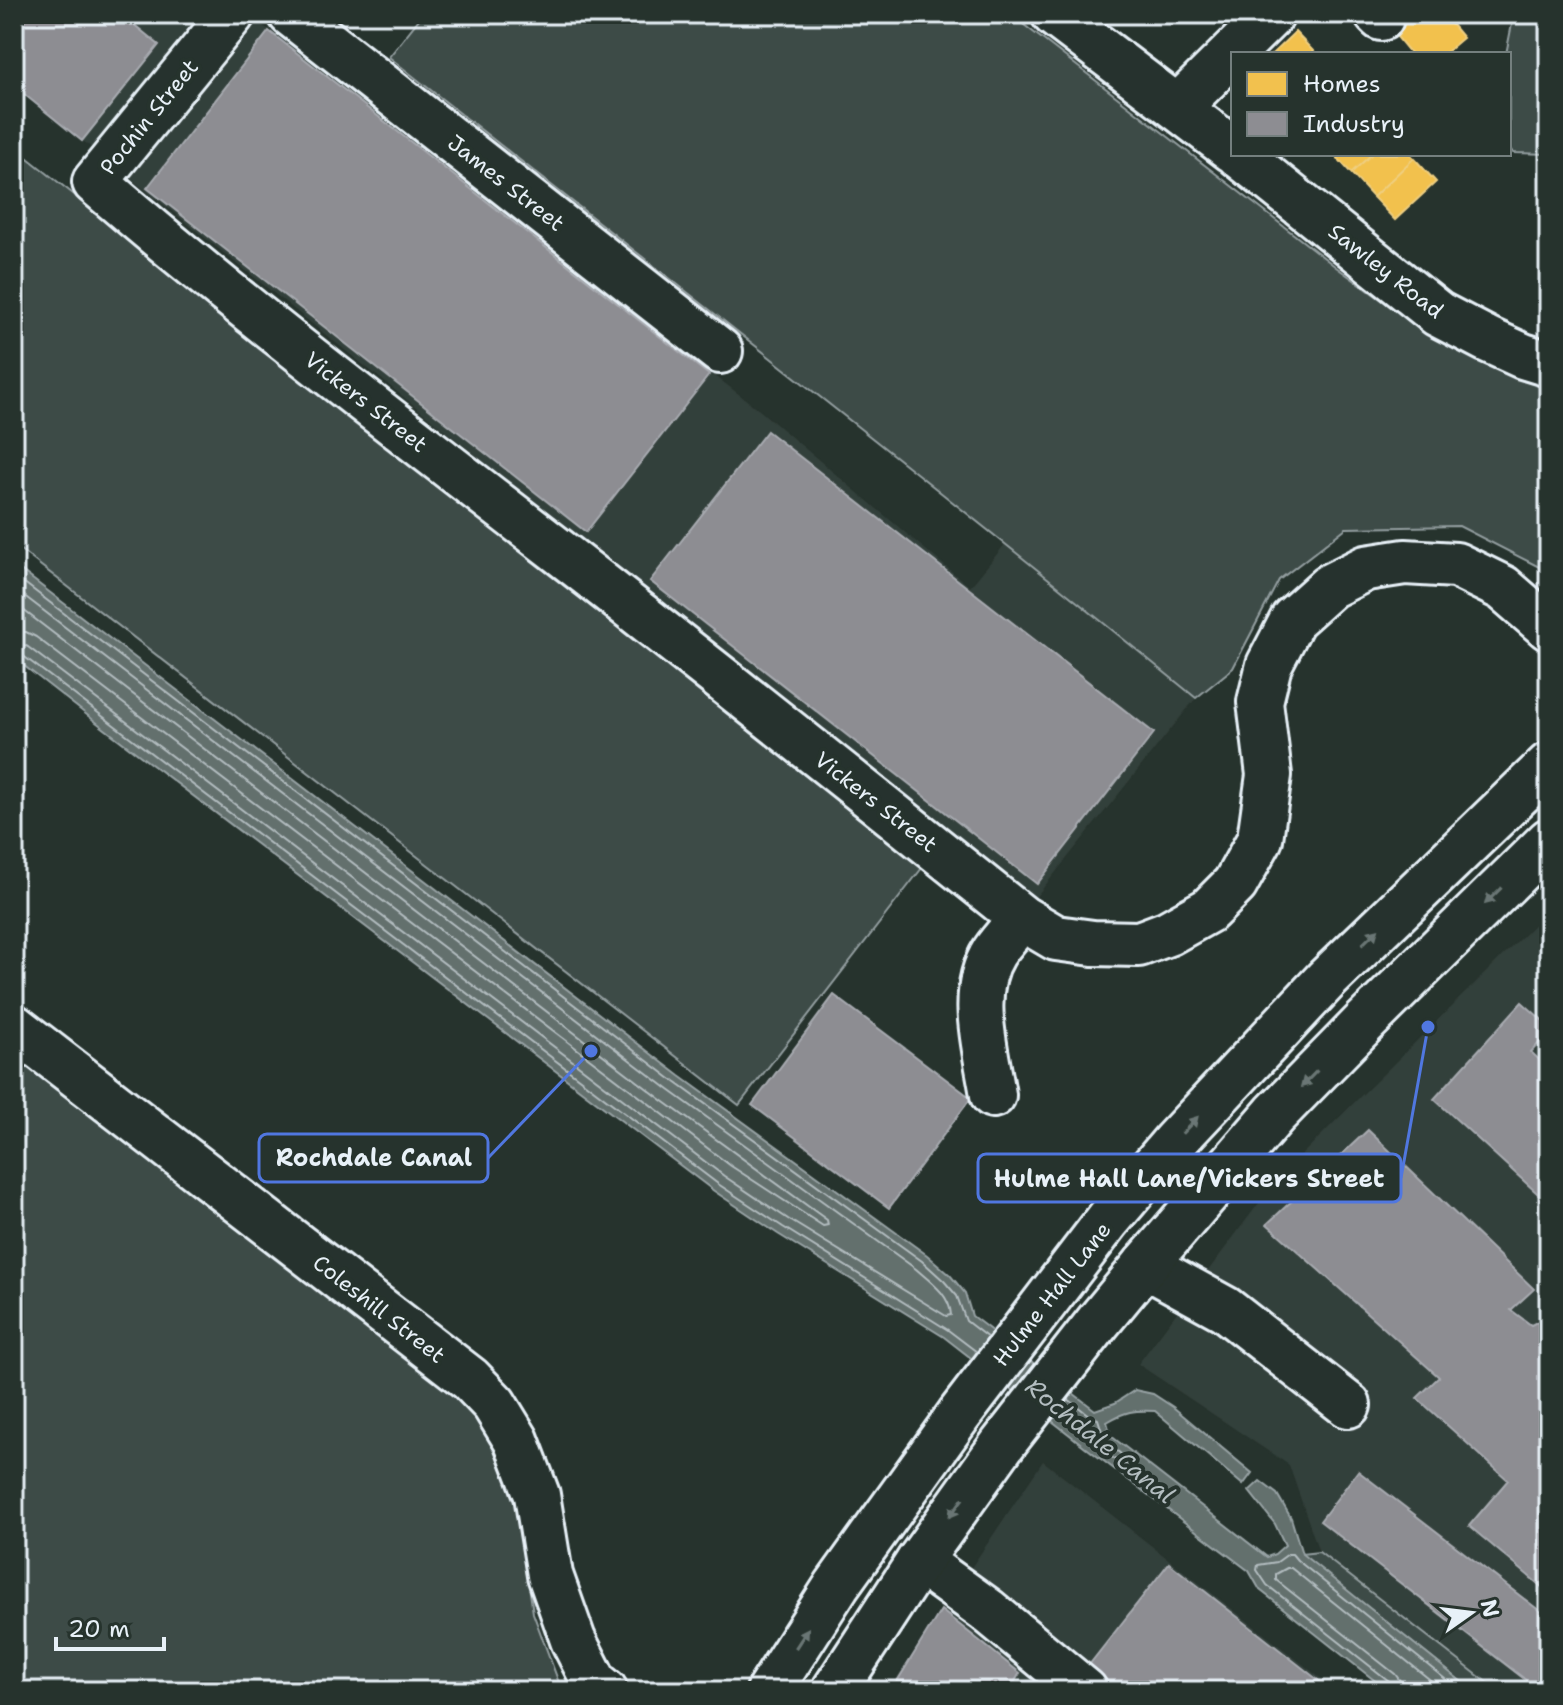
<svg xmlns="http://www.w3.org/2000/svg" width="1563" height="1705" font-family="'Shantell Sans',sans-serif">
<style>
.built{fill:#333f3a}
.green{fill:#3e4b47;stroke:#939ea0;stroke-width:2}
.water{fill:#636f6d;stroke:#98a3a5;stroke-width:2}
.homes{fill:#f2c14e;stroke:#efcf81;stroke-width:2}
.industry{fill:#8d8d92;stroke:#a8abb1;stroke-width:2}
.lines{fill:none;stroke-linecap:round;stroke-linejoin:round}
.shore{stroke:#b3bdc0;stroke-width:2}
.minor-casing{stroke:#e8f1f8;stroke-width:50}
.highway-casing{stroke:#e8f1f8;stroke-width:50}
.minor{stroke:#26332d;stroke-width:44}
.highway{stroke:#26332d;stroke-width:44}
.oneway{fill:#6a7674}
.labels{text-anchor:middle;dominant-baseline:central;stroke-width:8;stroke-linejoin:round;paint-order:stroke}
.street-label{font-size:22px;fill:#e8f1f8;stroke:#26332d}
.water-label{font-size:24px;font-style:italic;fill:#b3bdc0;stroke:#26332d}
.leader{fill:none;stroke:#5077e0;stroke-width:3}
.callout-dot{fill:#5077e0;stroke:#26332d;stroke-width:3}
.callout{fill:#26332d;stroke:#5077e0;stroke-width:3}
.callout-label{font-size:24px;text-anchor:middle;font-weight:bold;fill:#e8f1f8}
</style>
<rect width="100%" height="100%" fill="#26332d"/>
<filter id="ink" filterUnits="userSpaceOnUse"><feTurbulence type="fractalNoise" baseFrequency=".0125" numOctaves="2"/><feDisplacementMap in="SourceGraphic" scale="16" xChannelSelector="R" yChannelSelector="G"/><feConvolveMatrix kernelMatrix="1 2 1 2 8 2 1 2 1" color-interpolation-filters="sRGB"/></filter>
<g filter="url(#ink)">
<path class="built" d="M14 14H248L758 409 970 587 1006 543 1196 698 1035 898 513 485 124 173 14 87Z
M1549 910V1691H1498L1319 1552 1289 1465 1138 1364 1277 1179Z
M1043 1461 1337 1691H888Z"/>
<path class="green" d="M423 14H1010L1336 267 1436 339 1482 362 1549 384V572L1459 526 1346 528 1279 580 1233 668 1196 698C930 481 658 270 389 57Z
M1514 14H1549V154L1513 153 1509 147V54H1506Z
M14 147 922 868 739 1105 14 545Z
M27 1058 433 1367 480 1420 506 1469 518 1509 533 1613 562 1691H14V1064Z
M1319 1552 1498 1691H1473L1301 1554Z"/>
<path class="water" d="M14 565 680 1076 927 1255 950 1275 965 1293 972 1316 1095 1410 1115 1403 1135 1390 1153 1394 1173 1407 1252 1473 1243 1485 1155 1411C1134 1410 1125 1411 1107 1422L1111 1436 1267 1557 1275 1554 1285 1545 1275 1524 1249 1491 1260 1481 1277 1494 1291 1518 1302 1554 1473 1691H1388L1260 1590 1249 1571 1093 1453 944 1337 778 1234 714 1191 105 729 14 658Z"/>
<path class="homes" d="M1403 14H1455L1448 20 1463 38 1444 54H1411L1389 27Z
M1295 32 1316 54H1272Z
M1334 154H1372L1351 173Z
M1372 154H1410L1414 158 1373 197 1351 173Z
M1414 158 1436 182 1395 220 1373 197Z"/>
<path class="industry" d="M14 14H121L159 45 82 141 14 86Z
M269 31 709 375 586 532 147 188Z
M767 431 1154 733 1037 884 650 581Z
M834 995 971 1098 889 1208 752 1105Z
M1522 1002 1549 1026V1032L1531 1052 1549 1069V1204L1434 1099Z
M1368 1130 1534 1289 1511 1310 1531 1325 1543 1319 1549 1324V1581L1543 1588 1469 1526 1508 1480 1417 1398 1439 1377 1267 1224Z
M1358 1471 1549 1618V1691H1540L1320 1521Z
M1169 1563 1332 1691H1104L1082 1674Z
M941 1610 1020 1673 1009 1691H891Z"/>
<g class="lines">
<path class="shore" d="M14 575 675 1082 922 1261 944 1281 957 1296 966 1321 988 1338
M14 588 669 1090 916 1269C931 1282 950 1295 951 1315L946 1316 788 1219 724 1176 28 647 22 644 14 643
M14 603 662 1100 827 1220 828 1225 823 1226 731 1166 36 637 26 632 14 631
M14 653 22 655 718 1184 783 1227 948 1330 977 1352
M1056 1414 1122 1465 1127 1464V1459L1105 1441 1098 1419 1090 1416 1068 1399
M1392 1691 1389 1681 1267 1585 1257 1570 1258 1565 1277 1562 1288 1554H1292L1297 1560 1460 1691
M1402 1691 1401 1682 1395 1674 1276 1580V1574L1287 1568H1291L1444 1691"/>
<defs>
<path id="minor" d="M232 14 95 182C263 327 441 459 615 595 752 702 887 810 1022 918L1056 938 1093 943 1139 944 1168 933 1209 910 1235 884 1260 839 1269 775 1260 702 1269 665 1293 619 1330 586 1366 568 1405 562 1456 565 1503 588 1549 628
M291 14 720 351
M1054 14 1233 150
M1377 14 1381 18
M1178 107 1272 14
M1238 154 1438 314 1488 340 1523 356 1549 364
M14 1027 470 1379 494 1404 516 1440 537 1495 550 1575 573 1640 595 1683 605 1691
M993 1095C986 1050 968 993 994 952 1002 940 1013 929 1022 918
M1145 1265 1225 1309 1348 1405
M919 1561 987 1610 1085 1691"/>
<path id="highway" d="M769 1691 837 1585 959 1415 1108 1220 1175 1141 1327 979 1549 765
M834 1691 919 1561 1002 1445 1098 1322 1145 1265 1275 1114 1364 1023 1549 841"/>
</defs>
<use href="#minor" class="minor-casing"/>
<use href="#highway" class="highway-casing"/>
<use href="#minor" class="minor"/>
<use href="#highway" class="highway"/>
</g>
<defs><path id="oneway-solid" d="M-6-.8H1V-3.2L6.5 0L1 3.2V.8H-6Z" transform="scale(2)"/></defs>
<g class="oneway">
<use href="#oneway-solid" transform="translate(1493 896) rotate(135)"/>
<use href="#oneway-solid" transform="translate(1370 937) rotate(-44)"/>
<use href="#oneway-solid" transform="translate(1309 1079) rotate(134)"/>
<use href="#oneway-solid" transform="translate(1190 1125) rotate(-47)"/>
<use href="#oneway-solid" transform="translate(956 1508) rotate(126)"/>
<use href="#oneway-solid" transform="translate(802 1638) rotate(-57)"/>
</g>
</g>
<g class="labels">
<g class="street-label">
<text transform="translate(149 117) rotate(-51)">Pochin Street</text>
<text transform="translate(506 183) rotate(38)">James Street</text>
<text transform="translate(1386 271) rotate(38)">Sawley Road</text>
<text transform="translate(366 402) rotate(38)">Vickers Street</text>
<text transform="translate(876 802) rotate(38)">Vickers Street</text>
<text transform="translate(1052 1294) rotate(-52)">Hulme Hall Lane</text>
<text transform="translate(379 1309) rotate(38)">Coleshill Street</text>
</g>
<g class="water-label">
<text transform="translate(1100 1441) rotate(39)">Rochdale Canal</text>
</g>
</g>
<path class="leader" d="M591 1051L488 1158M1428 1027L1401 1178"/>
<g class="callout-dot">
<circle cx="591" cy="1051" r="8"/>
<circle cx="1428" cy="1027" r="8"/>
</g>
<g class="callout">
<rect x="259" y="1134" width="229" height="48" rx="8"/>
<rect x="978" y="1154" width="423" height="48" rx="8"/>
</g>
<g class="callout-label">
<text x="374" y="1166">Rochdale Canal</text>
<text x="1189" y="1187">Hulme Hall Lane/Vickers Street</text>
</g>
<rect width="1563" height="1705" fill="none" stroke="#26332d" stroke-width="48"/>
<rect x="24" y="24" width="1515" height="1657" fill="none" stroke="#e8f1f8" stroke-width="3" filter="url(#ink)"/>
<rect x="1231" y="52" width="280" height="104" fill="#26332d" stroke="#747f7e" stroke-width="2"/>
<rect x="1247" y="72" width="40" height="24" fill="#f2c14e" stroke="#747f7e" stroke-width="2"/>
<text x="1303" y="92" font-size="24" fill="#e8f1f8">Homes</text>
<rect x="1247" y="112" width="40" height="24" fill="#8d8d92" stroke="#747f7e" stroke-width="2"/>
<text x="1303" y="132" font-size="24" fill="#e8f1f8">Industry</text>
<g transform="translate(1471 1613) rotate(76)" stroke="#26332d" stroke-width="6" paint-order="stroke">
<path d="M0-6L14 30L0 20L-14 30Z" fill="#e8f1f8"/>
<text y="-12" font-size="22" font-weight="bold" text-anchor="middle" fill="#e8f1f8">N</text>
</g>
<path d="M56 1637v12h108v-12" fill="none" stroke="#e8f1f8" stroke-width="4"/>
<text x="68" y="1637" font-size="24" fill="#e8f1f8" stroke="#26332d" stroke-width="6" paint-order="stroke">20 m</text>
</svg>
